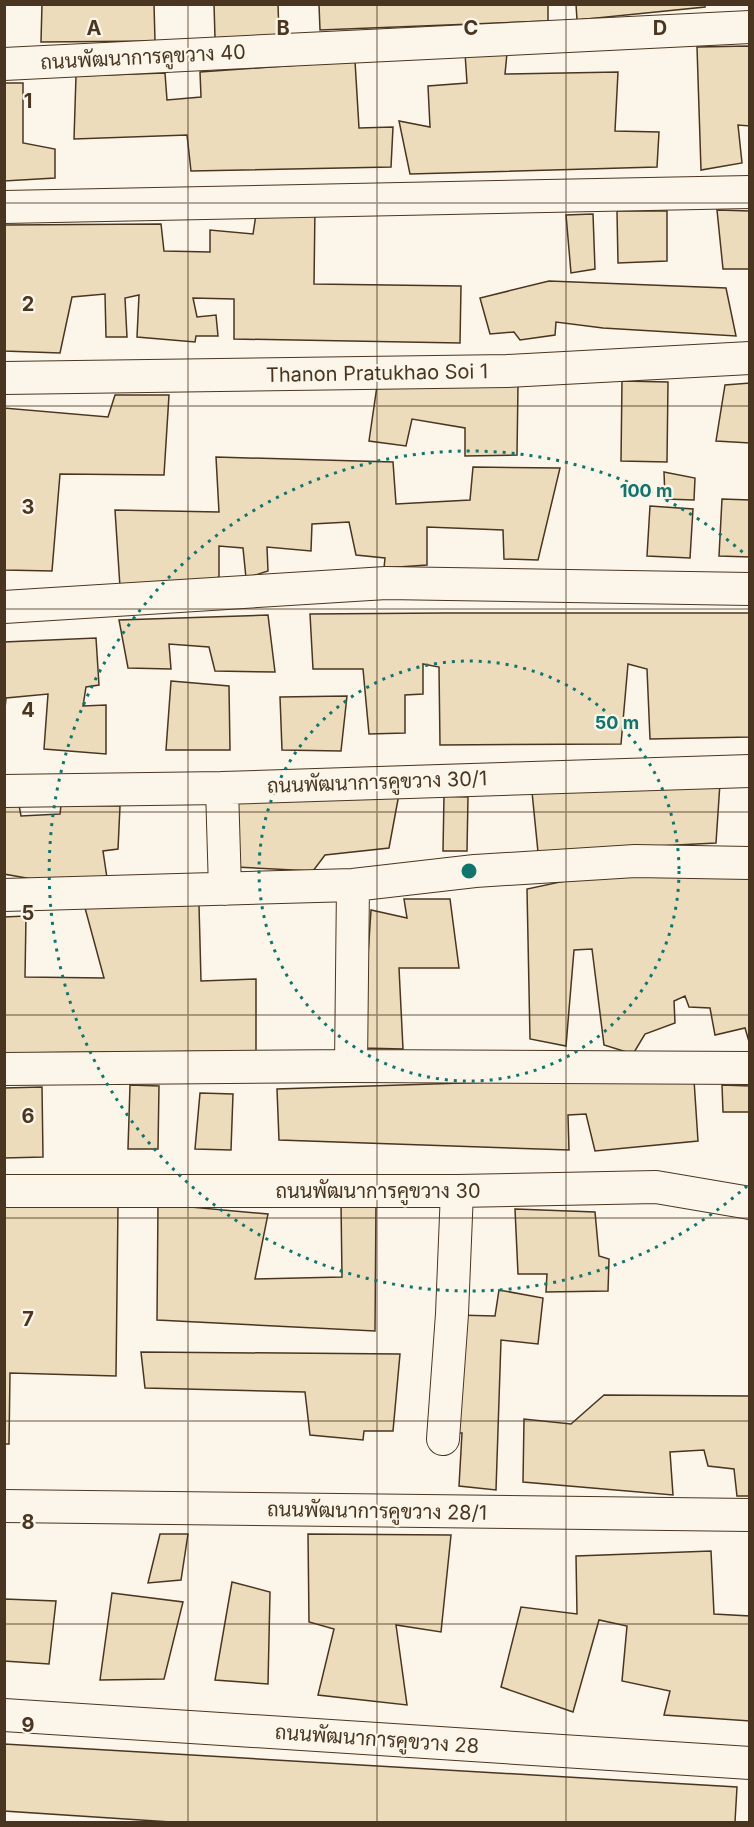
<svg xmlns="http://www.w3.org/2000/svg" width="754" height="1827" font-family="Inter,Sarabun,sans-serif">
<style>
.building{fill:#ecdcbc;stroke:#4a3520;stroke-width:1.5}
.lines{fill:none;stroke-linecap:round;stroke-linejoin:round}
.minor-casing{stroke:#4a3520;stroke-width:34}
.minor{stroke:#fbf6e9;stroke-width:32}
.grid{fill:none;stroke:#4a3520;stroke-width:1.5;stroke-opacity:0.55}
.ring{fill:none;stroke:#0f766e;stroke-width:3;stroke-dasharray:3 6}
.labels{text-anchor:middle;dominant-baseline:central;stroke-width:4.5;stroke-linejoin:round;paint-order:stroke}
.street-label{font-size:20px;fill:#4a3520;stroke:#fbf6e9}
.grid-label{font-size:20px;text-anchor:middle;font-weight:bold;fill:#4a3520;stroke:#fbf6e9;stroke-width:4.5;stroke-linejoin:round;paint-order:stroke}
.centre{fill:#0f766e;stroke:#fbf6e9;stroke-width:3}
.ring-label{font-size:18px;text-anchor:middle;font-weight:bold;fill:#0f766e;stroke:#fbf6e9;stroke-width:4.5;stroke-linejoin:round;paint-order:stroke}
</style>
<rect width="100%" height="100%" fill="#fbf6e9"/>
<path class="building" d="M42 4H154L155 41 41 42Z
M214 4H278L279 35 215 38Z
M319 4H548V21L320 30Z
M576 4H705V7L577 20Z
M750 46V126L738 125 742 163 701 170 697 47Z
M465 53H507L505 74 618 72 615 131 659 132 657 167 410 174 399 121 430 127 428 86 467 83Z
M355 61 359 128 393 127 391 167 191 171 187 135 74 139 76 76 165 73 167 100 201 97 200 72Z
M4 83H23V143L55 149V178L4 181Z
M315 207 314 284 461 286 460 343 234 339V299L193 298 197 317 216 315 218 336H196L195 342 137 337 139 295 125 298 127 337H106L105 294 72 297 60 353 4 351V225L161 224 164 251 210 252V230L253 234 257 208Z
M717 210 750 211V269H723Z
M617 211H667V261L618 263Z
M593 214 595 269 571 273 566 215Z
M549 281 726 288 736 336 603 328 556 322 555 335 520 340 514 332 490 334 480 298Z
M622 381 668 382 667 462 621 461Z
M750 383V443L716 441 725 385Z
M518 385 517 455 465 456V428L412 419 406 446 369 441 377 386Z
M115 395H169L164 475 60 474 52 571 4 570V408L108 417Z
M216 457 393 462 396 504 470 500 473 467 560 468 538 560 504 559 503 530 427 527V565L384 568 385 558 356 555 349 522 312 524 311 551 267 547 268 571 246 578 243 548 219 546V577L189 587H120L115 510 219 512Z
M664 472 695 478 694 500 665 499Z
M722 499 750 500V557L719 556Z
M650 506 693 509 690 558 647 556Z
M445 613H750V737L650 739 647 669 628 664 621 744 440 745 439 667 423 664V694L405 695V733L369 734 363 669H313L310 614Z
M268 615 275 672 215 671 209 647 169 644 171 669 128 668 119 620Z
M96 638 99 685 86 687 83 706 106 705V754L44 749 48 694 6 698 4 718V642Z
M171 681 229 686 230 750H166Z
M347 696 341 751 282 750 280 697Z
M720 783 716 843 538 852 532 792Z
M399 794 389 848 325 855 313 871 236 867 233 799Z
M444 796 468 797 467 851H443Z
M4 805H19L21 816 60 814 61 805 120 806 118 849 103 851 107 878 32 879 4 874Z
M602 873 750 875V1045L745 1028 715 1035 710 1008 689 1007 685 996 674 1001 675 1023 645 1034 633 1054 604 1045 592 949 574 950 566 1046 530 1039 527 889Z
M404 899H450L459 968H399L403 1049 362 1048 371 910 407 918Z
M199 905 201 981 256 979V1051L4 1053V917L26 916 25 977 104 978 85 908Z
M649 1077 694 1080 698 1141 595 1151 586 1114 568 1115 569 1150 279 1140 277 1089Z
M130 1085 159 1086 158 1149H128Z
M722 1085 750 1086V1112H723Z
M42 1087 43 1157 4 1158V1088Z
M200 1093 233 1094 231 1150 195 1149Z
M376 1201 375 1331 157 1320 158 1204 268 1214 255 1279 342 1277 341 1203Z
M118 1205 116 1376 10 1373 9 1444H4V1206Z
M515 1209 595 1212 599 1256 609 1259 608 1291 546 1292 547 1274H518Z
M499 1290 543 1298 538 1344 501 1340 496 1490 459 1486 462 1433H451L456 1315 495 1316Z
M141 1352 400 1354 393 1431H364L363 1440 310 1435 305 1392 145 1388Z
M604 1395 750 1396V1496H737L734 1469 708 1466 704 1450 670 1452 673 1495 523 1482 524 1419 571 1424Z
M160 1534H188L181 1580 148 1583Z
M308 1534 451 1535 441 1632 396 1625 407 1705 318 1695 334 1629 309 1622Z
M711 1551 714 1614 750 1616V1721L664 1715 670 1691 622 1681 627 1626 599 1620 573 1712 501 1687 521 1607 577 1614 576 1556Z
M232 1582 270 1592 268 1684 215 1680Z
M112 1593 183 1602 164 1679 100 1680Z
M4 1599 56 1601 49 1664 4 1661Z
M4 1744 737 1787 735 1822H171L4 1811Z"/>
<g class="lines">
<defs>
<path id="minor" d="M4 64 750 27
M4 207 750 192
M4 378 507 371 750 358
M4 607 386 583 750 589
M222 788 225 889
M4 791 222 788 750 771
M4 895 353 885 475 871 635 861 750 863
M351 1066 353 885
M4 1069 351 1066 750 1068
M4 1191H457L656 1187 750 1203
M443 1439 452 1314 457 1191
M4 1506 750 1515
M4 1715 750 1763"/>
</defs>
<use href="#minor" class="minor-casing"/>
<use href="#minor" class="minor"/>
</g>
<path class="grid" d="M188 4V1822M377 4V1822M566 4V1822M4 203H750M4 406H750M4 609H750M4 812H750M4 1015H750M4 1218H750M4 1421H750M4 1624H750"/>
<g class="ring">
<circle cx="469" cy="871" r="210"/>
<path d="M747 1186A420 420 0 1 1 747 556"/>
</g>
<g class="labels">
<g class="street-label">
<text transform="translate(143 57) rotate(-3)">ถนนพัฒนาการคูขวาง 40</text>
<text transform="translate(377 373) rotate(-1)">Thanon Pratukhao Soi 1</text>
<text transform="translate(377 782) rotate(-2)">ถนนพัฒนาการคูขวาง 30/1</text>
<text x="378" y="1191">ถนนพัฒนาการคูขวาง 30</text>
<text transform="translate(377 1511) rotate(1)">ถนนพัฒนาการคูขวาง 28/1</text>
<text transform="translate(377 1739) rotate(4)">ถนนพัฒนาการคูขวาง 28</text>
</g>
</g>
<g class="grid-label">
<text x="94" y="35">A</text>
<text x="283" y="35">B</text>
<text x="471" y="35">C</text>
<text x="660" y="35">D</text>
<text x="28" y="108">1</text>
<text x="28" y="311">2</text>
<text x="28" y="514">3</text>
<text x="28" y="717">4</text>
<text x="28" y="920">5</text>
<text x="28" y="1123">6</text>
<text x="28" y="1326">7</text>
<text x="28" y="1529">8</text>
<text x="28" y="1732">9</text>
</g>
<circle cx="469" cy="871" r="9" class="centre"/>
<g class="ring-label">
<text x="646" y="497">100 m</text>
<text x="617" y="729">50 m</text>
</g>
<rect width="754" height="1827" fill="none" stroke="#4a3520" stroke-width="12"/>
</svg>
